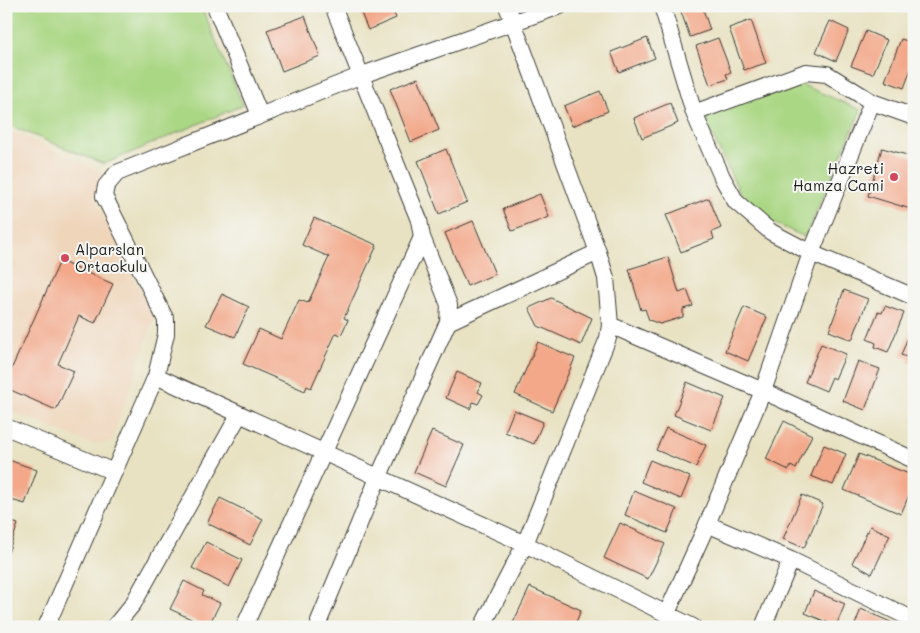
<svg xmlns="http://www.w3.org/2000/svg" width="920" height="633" font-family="Mali,sans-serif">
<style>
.built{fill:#efd6bb}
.green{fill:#aad784;stroke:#637a50}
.building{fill:#f3a88a}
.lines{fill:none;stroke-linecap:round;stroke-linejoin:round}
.minor-casing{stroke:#3b3a35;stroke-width:18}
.minor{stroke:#fff;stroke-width:16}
.poi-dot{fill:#d1495b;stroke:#f6f6f2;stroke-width:2}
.labels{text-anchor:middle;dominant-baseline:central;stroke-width:4;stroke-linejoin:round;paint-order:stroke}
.poi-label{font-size:15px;fill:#1c1c1c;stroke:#f6f6f2;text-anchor:end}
</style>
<rect width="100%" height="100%" fill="#f6f6f2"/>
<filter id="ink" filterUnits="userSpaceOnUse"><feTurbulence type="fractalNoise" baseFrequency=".02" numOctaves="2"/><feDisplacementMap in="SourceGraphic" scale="10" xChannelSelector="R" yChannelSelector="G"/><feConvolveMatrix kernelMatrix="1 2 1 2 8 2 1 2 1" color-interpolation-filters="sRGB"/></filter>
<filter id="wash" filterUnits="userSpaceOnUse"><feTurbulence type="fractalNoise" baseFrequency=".0096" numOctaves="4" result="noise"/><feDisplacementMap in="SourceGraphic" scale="20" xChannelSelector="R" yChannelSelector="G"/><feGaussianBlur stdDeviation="1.12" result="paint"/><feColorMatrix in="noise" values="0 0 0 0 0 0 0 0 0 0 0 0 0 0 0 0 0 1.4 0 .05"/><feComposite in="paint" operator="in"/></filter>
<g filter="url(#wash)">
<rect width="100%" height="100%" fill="#e8e2c2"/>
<path class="built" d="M6 129 103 172 94 196 154 319 111 442 91 444 6 409Z"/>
<path class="green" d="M6 6H201L243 105 104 164 6 124Z
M798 83 861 110 805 237 769 221 743 199 707 125V114Z"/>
<g id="blocks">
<path class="building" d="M358 6H391L396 18 368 30Z
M679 6H702L710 30 690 37Z
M305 16 320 56 282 71 267 30Z
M751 20 766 63 744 70 729 28Z
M830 21 849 30 836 61 816 52Z
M866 31 887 40 873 74 851 66Z
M647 38 655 58 619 72 611 52Z
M718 38 731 72 726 74 728 79 710 85 696 46Z
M901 39 914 43V61L904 88 885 81Z
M418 78 439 130 411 142 390 89Z
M600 91 608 111 572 126 564 106Z
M670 103 678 123 642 138 634 118Z
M882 148 914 157V210L868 196Z
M446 149 467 202 439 214 418 161Z
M540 194 549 217 512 231 503 209Z
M709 198 721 228 712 232 714 239 681 252 666 215Z
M314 218 377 245 344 318 348 320 341 335 336 333 311 388 307 386 305 391 243 364 259 329 281 339 299 300 308 303 329 257 302 245Z
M473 221 495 274 467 286 445 233Z
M668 257 679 293 687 290 693 306 683 309V317L660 324 649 320 645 309 641 310 629 269Z
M60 261 113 284 95 323 79 316 58 364 74 371 56 410 6 388V381Z
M844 290 868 299 852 340 829 331Z
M222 294 249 307 235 337 206 325Z
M551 298 592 318 581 345 538 326 529 308Z
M885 306 904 313 888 352 875 347 876 343 867 339 878 312 882 313Z
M744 307 767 317 748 361 725 351Z
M912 327 914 328V364L908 362 910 358 901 355Z
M538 342 575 358 552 411 515 394Z
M821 344 846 354 835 379 832 377 826 391 805 382Z
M858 361 880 369 865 410 843 401Z
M457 372 482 383 478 392 483 395 478 404 473 402 470 409 446 398Z
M687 382 725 398 711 430 674 415Z
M514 410 543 422 534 444 505 432Z
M784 421 812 435 796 469 791 466 789 470 766 459Z
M666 428 706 445 696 467 656 450Z
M432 431 464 445 446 486 414 472Z
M824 445 846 454 833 485 811 476Z
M859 454 914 476V483L901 514 844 490Z
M6 459 37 470 25 504 11 500 7 513Z
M650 460 690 477 681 499 641 482Z
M634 491 677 509 667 533 625 515Z
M802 495 823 504 804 548 783 539Z
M220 498 263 519 250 545 207 523Z
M6 520 18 524 7 556H6Z
M620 523 665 544 648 579 604 558Z
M870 526 890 535 872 574 852 563Z
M206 542 242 560 229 587 192 568Z
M184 581 204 591 202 595 220 603 208 627 170 609Z
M530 587 581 610 574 627H522L513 623Z
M814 591 845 604 836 626 805 613Z
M861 609 902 627H854Z"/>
</g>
</g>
<g filter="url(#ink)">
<use href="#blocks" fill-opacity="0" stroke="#3b3a35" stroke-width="1"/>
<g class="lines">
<defs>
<path id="minor" d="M215 6 260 115
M662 6 694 113 722 177 736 202 771 232 811 253 914 297
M694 113 806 72 827 74 872 102 914 117
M448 322 598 252
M610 325 763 391 914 460
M156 376 525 544 693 627
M6 427 114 472
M707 524 791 560 914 620
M667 613 705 529 763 391 811 253 872 102
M46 627 156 376 166 334V320L104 196 106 186 117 173 362 75 560 6
M114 627 133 604 239 415
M244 627 422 237 419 220 410 198 333 6
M321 627 319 621 378 478 448 322 449 305 422 237
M482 627 525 544 608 338 610 325 606 278 598 252 507 6
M763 627 791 560"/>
</defs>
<use href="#minor" class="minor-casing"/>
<use href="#minor" class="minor"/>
</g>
</g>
<g class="poi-dot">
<circle cx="894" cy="177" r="5"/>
<circle cx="65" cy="258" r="5"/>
</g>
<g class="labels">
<g class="poi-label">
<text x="884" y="168">Hazreti<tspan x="884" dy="17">Hamza Cami</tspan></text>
<text x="75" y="249" text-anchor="start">Alparslan<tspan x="75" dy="17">Ortaokulu</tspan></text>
</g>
</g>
<rect width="920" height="633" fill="none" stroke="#f6f6f2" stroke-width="25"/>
</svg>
